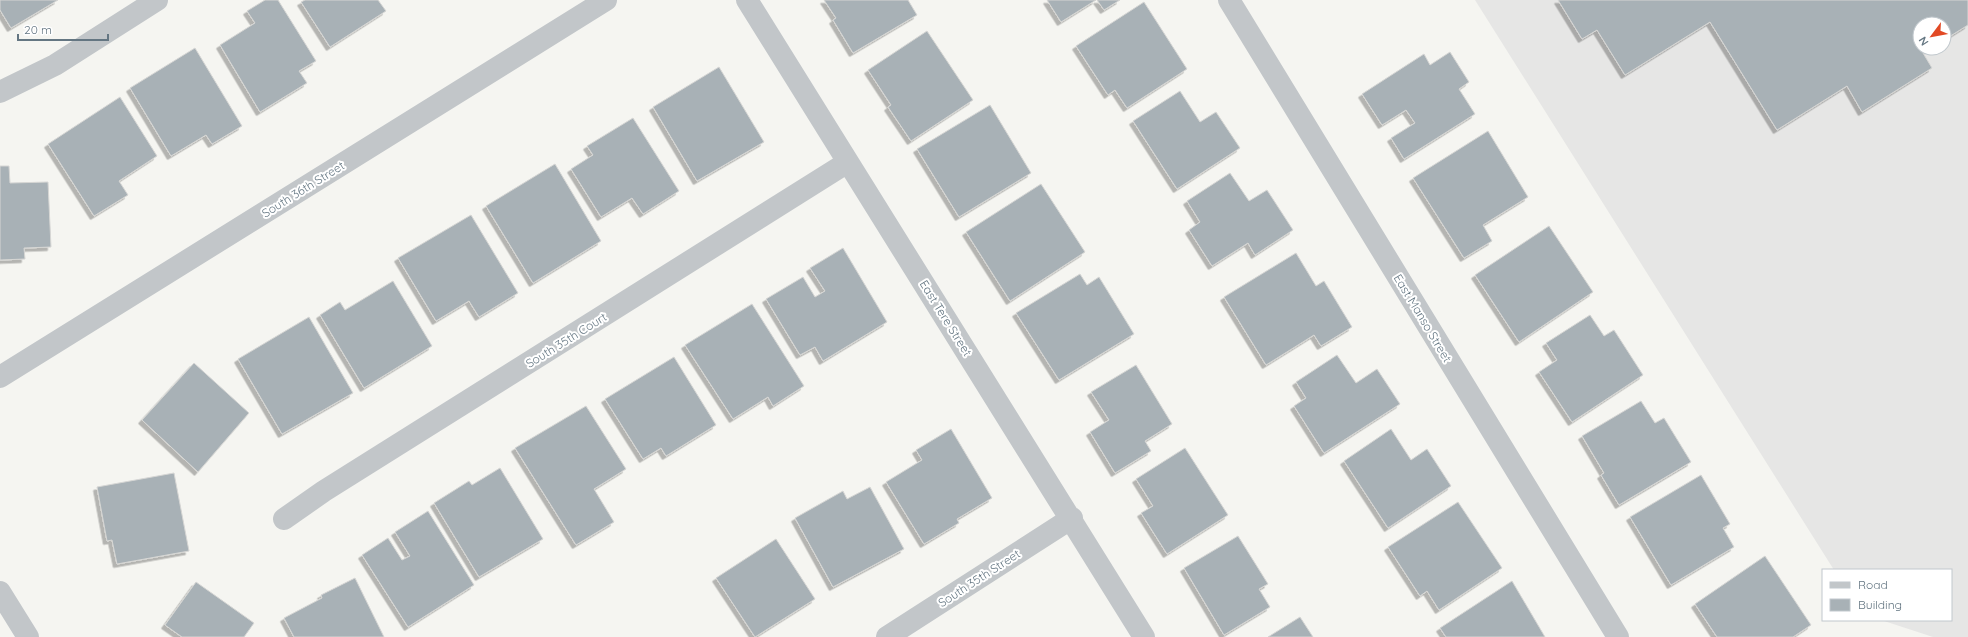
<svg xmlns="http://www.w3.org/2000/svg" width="1968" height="637" font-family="Quicksand,sans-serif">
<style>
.built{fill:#e6e6e5;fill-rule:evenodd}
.building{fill:#a8b1b6;stroke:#d6d6d4;filter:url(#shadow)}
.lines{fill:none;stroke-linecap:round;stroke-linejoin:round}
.minor{stroke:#c2c6c9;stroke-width:22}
.labels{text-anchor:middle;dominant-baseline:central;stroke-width:4;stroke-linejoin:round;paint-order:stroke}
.street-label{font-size:12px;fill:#647682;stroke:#fff}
</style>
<defs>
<filter id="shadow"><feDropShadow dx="-3.5" dy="3.5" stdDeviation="0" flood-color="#0004"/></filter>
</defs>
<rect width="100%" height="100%" fill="#f5f5f1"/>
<path class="built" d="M1475 0H1968V637H1933L1881 620H1951V570H1834ZM1920 24H1944V48H1920Z"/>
<path class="building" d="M0 0H58L11 28 0 10Z
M265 0H278L316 61 299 71 307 83 260 112 220 45 255 23 247 11Z
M305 0H378L386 11 330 47 301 2Z
M824 0H908L917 15 853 53 833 20 836 18Z
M1047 0H1096L1061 22Z
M1097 0H1120L1104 10Z
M1558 0H1968V25L1944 40V24H1920V48H1931L1923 53 1932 68 1862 112 1847 86 1777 130 1710 22 1625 75 1597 30 1582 39Z
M1144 2 1187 69 1127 108 1115 90 1108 95 1076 46Z
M927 31 973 100 911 141 888 107 891 105 868 70Z
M195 48 242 126 212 144 206 135 171 156 130 88Z
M1450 52 1469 82 1459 89 1475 114 1404 159 1391 138 1415 123 1406 110 1382 125 1362 94 1424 54 1430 65Z
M719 67 764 142 697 181 653 107Z
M1180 91 1200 122 1216 112 1240 148 1177 189 1133 121Z
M120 97 157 156 119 181 128 195 94 216 48 144Z
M990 105 1031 173 959 217 917 149Z
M633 118 679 191 643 214 632 198 601 217 571 169 593 155 587 146Z
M1488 131 1528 197 1483 225 1492 241 1464 258 1413 178Z
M555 164 601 241 533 283 486 206Z
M0 166H9L10 183 48 182 51 247 24 248 25 259 0 260Z
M1230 173 1249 201 1267 190 1293 230 1255 255 1248 243 1212 266 1189 230 1200 222 1187 201Z
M1041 184 1085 252 1010 301 966 232Z
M471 215 518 293 479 317 469 301 436 321 398 258Z
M1549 226 1593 292 1519 342 1475 275Z
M843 248 887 322 823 361 815 347 800 355 766 299 803 277 815 297 825 291 810 268Z
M1296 253 1316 286 1324 281 1352 327 1321 346 1314 335 1266 365 1224 297Z
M1080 274 1087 285 1099 277 1134 334 1059 380 1016 313Z
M393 281 432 346 364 388 320 315 340 302 345 310Z
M752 304 804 386 773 406 768 397 733 419 685 345Z
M1590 315 1604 336 1614 330 1643 375 1572 422 1539 372 1557 360 1546 343Z
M309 317 353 393 282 434 238 359Z
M1337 355 1356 383 1377 369 1400 404 1324 453 1294 406 1306 398 1296 382Z
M674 357 716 425 666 456 661 448 643 459 605 399Z
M194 363 249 413 198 472 142 420Z
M1136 365 1172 424 1145 441 1151 451 1115 473 1090 432 1109 420 1091 392Z
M1641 401 1655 423 1664 418 1691 462 1619 505 1601 475 1604 473 1582 436Z
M586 406 626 469 594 489 614 522 576 545 515 448Z
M951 429 992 498 957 519 959 523 924 544 886 482 922 460 916 450Z
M1391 429 1411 460 1427 449 1451 486 1388 528 1344 461Z
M1185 448 1228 515 1167 554 1141 513 1153 506 1136 479Z
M500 468 543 539 479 577 434 503 469 481 472 485Z
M174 473 189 551 117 564 112 540 107 541 97 487Z
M1701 475 1730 524 1723 528 1734 547 1671 585 1630 517Z
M870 487 904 549 833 587 795 518 843 491 847 499Z
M1458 502 1502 568 1439 610 1427 591 1420 596 1388 547Z
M428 511 474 585 408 627 362 555 388 538 402 560 410 556 395 532Z
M1238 536 1268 584 1259 589 1270 607 1224 635 1184 568Z
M776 539 815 599 755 637 716 578Z
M1765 556 1811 625 1793 637H1717L1695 604Z
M355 578 384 637H294L284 618 322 598 321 595Z
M1512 581 1545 637H1446L1440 628Z
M196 582 254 623 244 637H182L165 625Z
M1300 617 1313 637H1268Z"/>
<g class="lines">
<path class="minor" d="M747 0 1144 637
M1229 0 1618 637
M0 92 55 65 157 0
M0 377 606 0
M284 519 324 491 848 162
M0 592 28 637
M887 637 1072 518"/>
</g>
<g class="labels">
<g class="street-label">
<text transform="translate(303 189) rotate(-32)">South 36th Street</text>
<text transform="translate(946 318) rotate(58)">East Tere Street</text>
<text transform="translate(1423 318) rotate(59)">East Manso Street</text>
<text transform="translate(566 340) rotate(-32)">South 35th Court</text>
<text transform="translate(979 578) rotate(-33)">South 35th Street</text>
</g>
</g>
<rect x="1822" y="569" width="130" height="52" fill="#ffffff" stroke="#c1c8cd"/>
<rect x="1830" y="582" width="20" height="6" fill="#c2c6c9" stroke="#c1c8cd"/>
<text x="1858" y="589" font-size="12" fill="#647682">Road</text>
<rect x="1830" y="599" width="20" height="12" fill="#a8b1b6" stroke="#c1c8cd"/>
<text x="1858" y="609" font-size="12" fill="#647682">Building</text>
<g transform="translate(1932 36) rotate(238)"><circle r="19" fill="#ffffff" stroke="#c1c8cd"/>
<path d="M0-3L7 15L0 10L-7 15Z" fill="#e24924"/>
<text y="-6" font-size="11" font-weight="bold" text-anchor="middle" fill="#647682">N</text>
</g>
<path d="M18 34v6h90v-6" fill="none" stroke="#647682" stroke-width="2"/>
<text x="24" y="34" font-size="12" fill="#647682" stroke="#ffffff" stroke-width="3" paint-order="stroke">20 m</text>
</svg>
